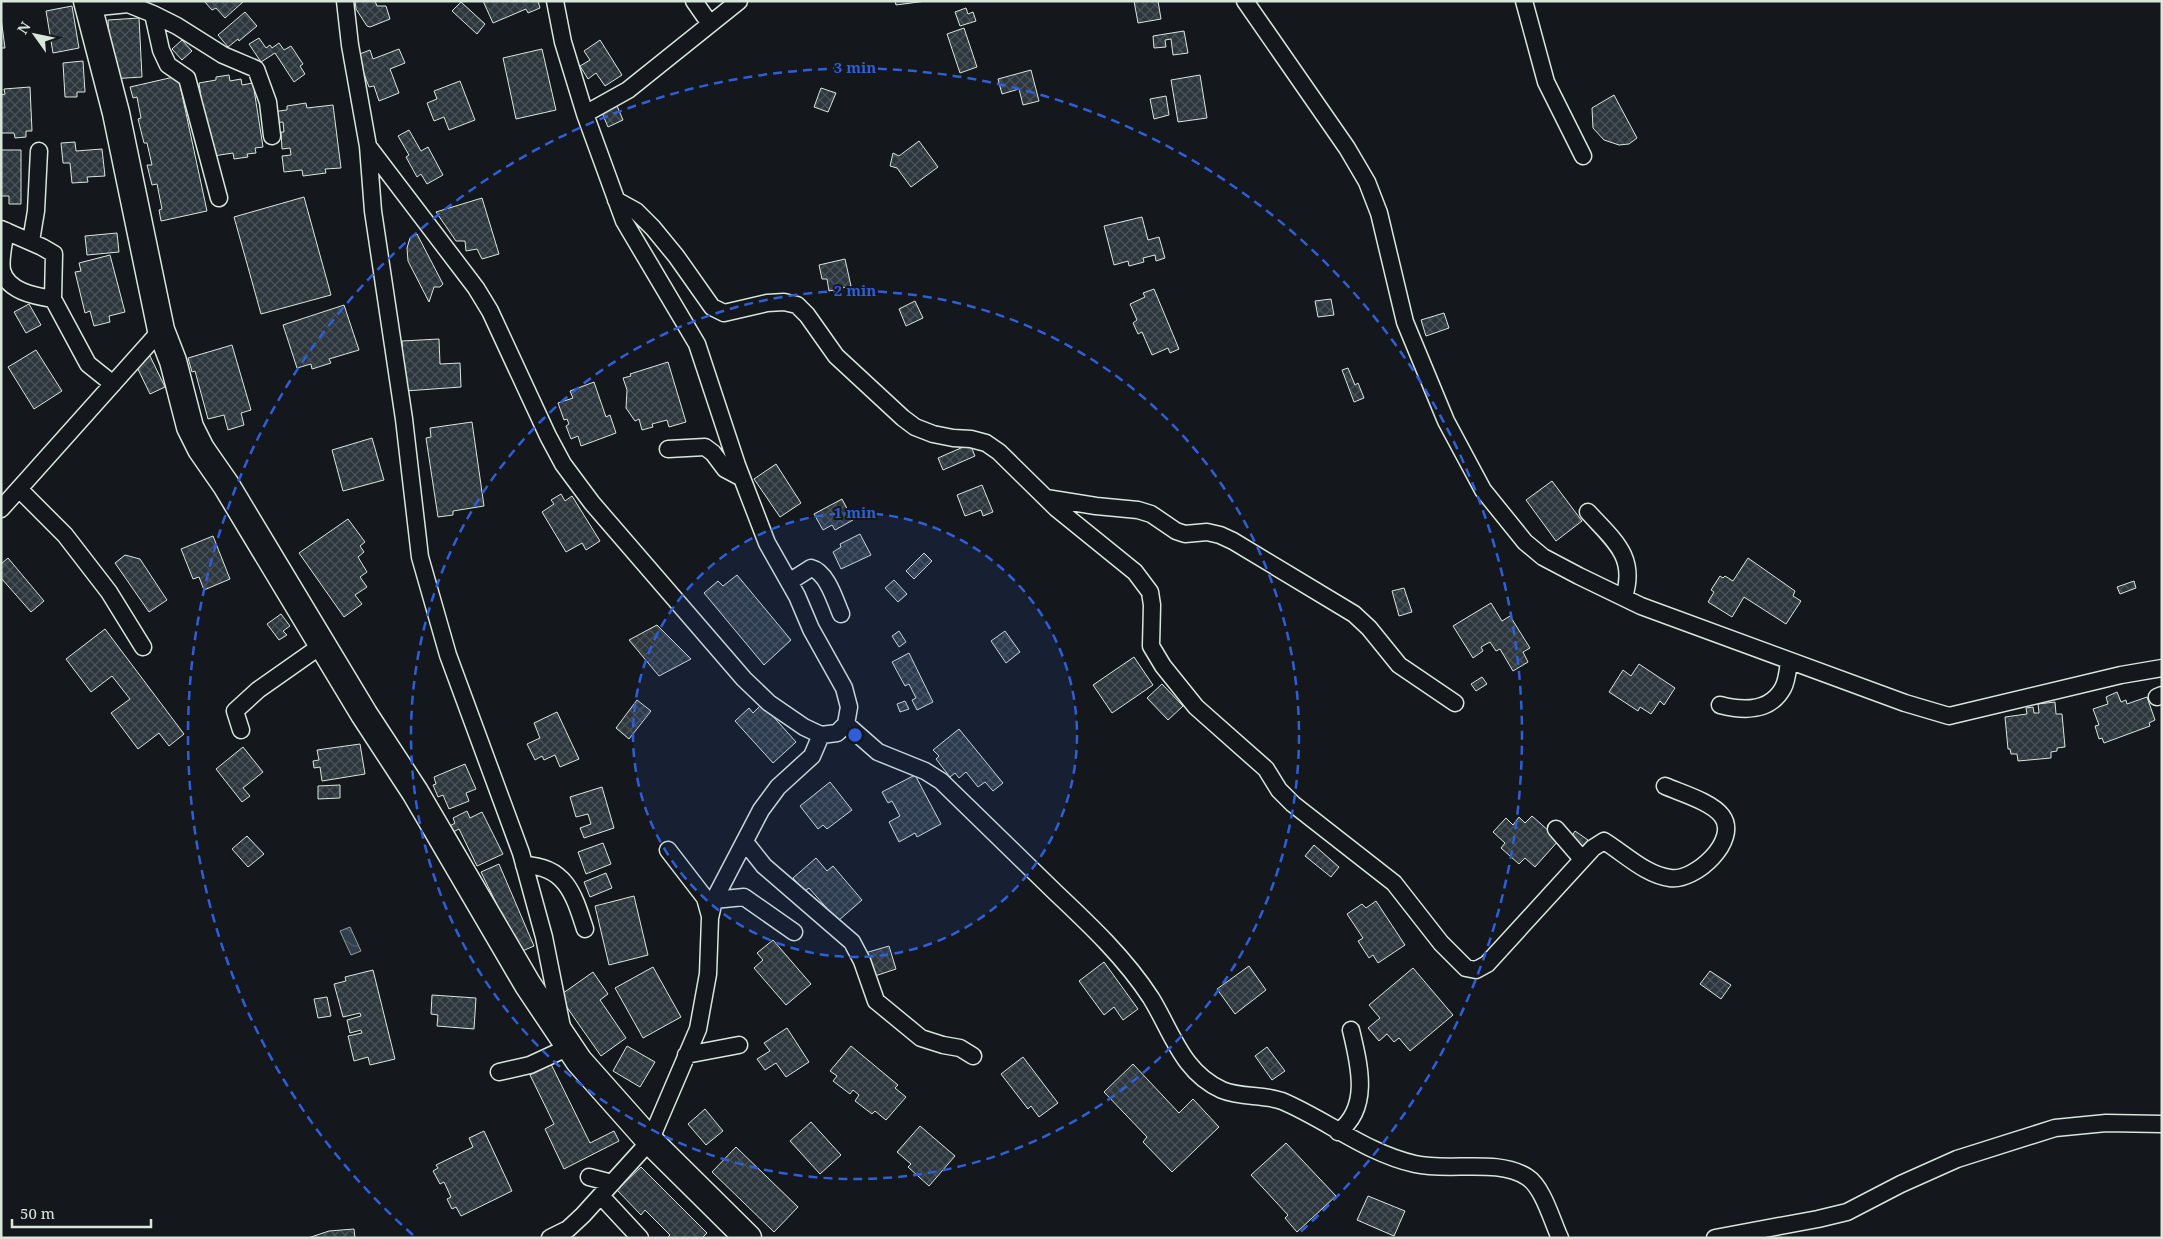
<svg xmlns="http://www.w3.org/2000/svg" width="2163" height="1239" font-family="'Noto Serif',serif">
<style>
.water{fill:url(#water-waves);stroke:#939e99}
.building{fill:url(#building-cross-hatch);stroke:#d8e6dc}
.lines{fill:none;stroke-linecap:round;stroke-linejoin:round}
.minor-casing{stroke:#d8e6dc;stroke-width:19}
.primary-casing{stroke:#d8e6dc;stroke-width:29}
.minor{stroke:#14181c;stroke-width:16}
.primary{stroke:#14181c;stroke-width:26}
.ring{fill:none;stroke:#305dd8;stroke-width:2.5;stroke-dasharray:9 6}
.centre{fill:#305dd8;stroke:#14181c;stroke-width:2.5}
.ring-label{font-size:15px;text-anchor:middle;font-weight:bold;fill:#305dd8;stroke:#14181c;stroke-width:4;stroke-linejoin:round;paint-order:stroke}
</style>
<defs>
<pattern id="water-waves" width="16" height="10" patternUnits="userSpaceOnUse" patternTransform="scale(1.25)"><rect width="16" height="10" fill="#2f3f4d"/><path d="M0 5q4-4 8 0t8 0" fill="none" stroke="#4c5b66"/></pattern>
<pattern id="building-cross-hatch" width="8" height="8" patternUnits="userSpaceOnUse" patternTransform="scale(1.25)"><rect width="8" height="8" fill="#2c363c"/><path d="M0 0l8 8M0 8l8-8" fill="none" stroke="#4a5358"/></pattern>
</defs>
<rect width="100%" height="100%" fill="#14181c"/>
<path class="water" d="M350 927 361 951 351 955 340 931Z"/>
<path class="building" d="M204 1H244L225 18 216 8 212 10Z
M355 1H375L377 6H386L390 19 370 27 367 26 356 9Z
M483 1H538L540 8 528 13 526 9 493 23Z
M895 1H926L896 5Z
M1134 1H1158L1161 19 1138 23Z
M461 2 485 24 477 34 452 11Z
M72 6 79 48 53 53 46 11Z
M966 8 968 14 973 12 976 21 960 26 955 12Z
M245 12 257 26 239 41 238 39 228 47 218 35Z
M1 18 5 48H1Z
M139 18 142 77 111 79 108 20Z
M964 28 977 67 960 73 947 34Z
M1184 31 1188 53 1173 55 1171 39 1165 40 1166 47 1154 48 1153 36Z
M259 38 266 48 270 45 272 48 279 43 284 50 291 46 303 64 300 66 305 74 294 82 275 53 261 62 249 44Z
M182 40 192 51 182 60 172 49Z
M600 40 622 75 605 86 596 73 588 79 580 66 590 60 584 51Z
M399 49 405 63 390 69 399 93 379 101 374 86 369 87 357 55 370 50 373 59Z
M542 49 556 110 516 119 503 58Z
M83 61 85 92H77V97H65L63 63Z
M1031 70 1039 101 1023 105 1019 89 1002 94 998 79Z
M229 75 230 81 241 79 242 85 253 83 263 147 255 148 256 153 247 154 248 157 234 159 233 153 213 156 199 104H202L199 83 216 80V77Z
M1200 75 1207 118 1178 122 1171 80Z
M178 76 207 211 161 221 159 210 162 209 157 184 152 185 147 165H152L147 143H144L138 119 141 118 137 97 133 98 130 87Z
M460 81 475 120 449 130 444 117 434 121 427 103 437 99 434 91Z
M30 87 32 131H26V137L15 138 14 133H1V95L5 94 4 89Z
M821 88 836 93 828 112 814 107Z
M1614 95 1637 138 1629 144 1619 145 1604 140 1593 128 1592 108Z
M1166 96 1169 115 1154 119 1150 99Z
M615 101 623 120 608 127 600 108Z
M306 103 307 108 333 105 341 168 325 169 326 173 303 176 302 170 284 172 282 156 291 155 290 148 282 149 281 132H284L283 122 273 123 271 112 287 110V106Z
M409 130 421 151 428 147 443 175 427 184 421 174 417 177 406 157 409 155 398 136Z
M919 141 938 167 911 187 897 168 890 166 893 153 899 156Z
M75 142 76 151 102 149 105 176 87 177 88 182 72 183 70 163H63L61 143Z
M1 150H21V204H9V196H1Z
M304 197 331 295 261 314 234 217Z
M482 198 499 254 482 259 477 249 466 251 465 241H456L436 212Z
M1142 217 1148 240 1159 237 1165 258 1156 261 1155 255 1143 258 1144 262 1129 266 1128 261 1114 265 1104 226Z
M117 233 119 252 87 255 85 236Z
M417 234 443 284 440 287H434L429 302 408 261 407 248 410 238Z
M110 255 125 312 109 316 110 322 94 326 90 311 85 313 75 272 81 271 79 263Z
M845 259 851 286 829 291 827 279H822L819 265Z
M1154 289 1179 349 1170 353 1168 348 1152 355 1142 332 1138 334 1133 323 1137 320 1130 304 1145 297 1143 293Z
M1331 299 1334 315 1318 317 1315 301Z
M915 301 923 318 906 326 899 309Z
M29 304 41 325 26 333 14 312Z
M344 305 359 350 329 359 331 363 312 369 311 364 297 368 283 325Z
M1444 313 1449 328 1426 336 1421 320Z
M439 339 440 364 460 363 461 387 405 391 402 341Z
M232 345 251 410 241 413 244 425 228 430 224 415 208 419 195 371 192 372 188 358Z
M36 350 62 391 34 409 8 367Z
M150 356 165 387 150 394 135 363Z
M668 362 686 422 669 427 667 420 652 424 653 427 642 430 639 419 635 421 626 408 627 390 623 378 631 376 630 374Z
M1348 368 1355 385 1358 383 1364 398 1354 402 1342 370Z
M594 382 606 417 610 415 616 433 581 446 578 436 571 439 566 426 569 424 567 419 564 420 558 403 573 398 570 391Z
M472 422 484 506 453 511V515L438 517 426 438 431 437 430 428Z
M372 438 384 480 343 491 332 450Z
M970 444 975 456 943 470 938 458Z
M776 464 801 503 780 517 754 479Z
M1552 481 1582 521 1556 541 1526 500Z
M982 485 993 512 983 516 981 510 965 516 957 495Z
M561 494 565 501 572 496 600 541 586 550 582 543 566 552 542 512 554 504 551 500Z
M842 499 853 520 835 530 832 525 823 530 814 514Z
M348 519 365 542 360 546 364 552 358 557 367 572 360 577 367 587 355 595 362 604 344 617 299 553Z
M860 534 871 555 841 569 833 552 841 547 840 544Z
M213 536 230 579 204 590 199 577 193 579 181 549Z
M924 553 932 561 914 579 906 571Z
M125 555 140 559 167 600 149 612 115 563Z
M8 558 44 601 31 612 1 578V564Z
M1748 558 1795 591 1793 596 1801 601 1786 624 1744 597 1732 617 1708 602 1714 592 1711 590 1720 576 1723 578 1725 576 1733 581Z
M737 575 791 640 764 665 704 593 718 581 723 586Z
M894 580 907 594 898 602 885 588Z
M2134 581 2136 588 2120 594 2117 587Z
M1404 588 1412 612 1399 616 1392 591Z
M1491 603 1502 621 1510 616 1530 648 1523 652 1528 662 1513 671 1500 649 1496 651 1490 642 1481 647 1483 651 1473 658 1453 626Z
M281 614 290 626 283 631 287 635 279 640 267 624Z
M657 625 691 659 659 676 629 640Z
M105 629 184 734 169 746 159 733 138 749 111 713 130 699 112 676 91 692 66 659Z
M899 631 906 642 899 647 892 636Z
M1005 631 1020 652 1006 663 991 641Z
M909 653 933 702 917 710 912 700 916 698 909 684 905 686 892 662Z
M1134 657 1153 685 1112 713 1093 685Z
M1639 664 1675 688 1664 705 1660 701 1651 714 1640 707 1638 711 1609 692 1623 670 1631 676Z
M1482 677 1487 684 1476 691 1471 684Z
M1162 684 1183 706 1168 720 1147 698Z
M2117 692 2121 702 2126 700 2127 704 2147 697 2155 720 2149 723 2150 726 2104 743 2102 738 2099 739 2095 726 2099 725 2093 709 2108 704 2106 697Z
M637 700 651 711 629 739 616 728Z
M905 701 909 709 900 712 897 704Z
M2055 702 2056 714H2062L2065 747 2057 748V751L2051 752V758L2018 761 2017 754H2011L2010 749H2008L2005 717 2027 714 2026 708 2033 707 2034 713H2039L2038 704Z
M762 704 796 742 773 763 735 721 749 708 753 713Z
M557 712 579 759 560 767 555 755 544 760 542 756 535 760 527 744 540 738 534 723Z
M959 729 1003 783 993 791 985 782 978 787 966 772 959 778 955 773 950 777 936 759 939 756 933 750Z
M360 744 365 774 322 781 320 767 314 768 313 761 319 760 317 750Z
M243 747 263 772 243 788 250 796 242 802 216 769Z
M465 764 476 789 466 793 469 801 449 809 443 795 438 797 433 785 436 784 434 777Z
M915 775 941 824 917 837 915 833 899 842 889 822 900 816 892 801 888 803 882 792Z
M830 782 852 810 827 829 823 825 818 829 800 806Z
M340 785V798L318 799V786Z
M602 787 614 828 584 838 580 828 591 824 588 814 576 817 570 797Z
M467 811 470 818 482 812 503 854 477 866 459 829 451 833 448 827 455 823 453 818Z
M1532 816 1559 840 1535 867 1525 858 1519 864 1501 848 1505 843 1493 832 1506 818 1513 825 1519 817 1525 823Z
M1575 831 1588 840 1583 848 1570 839Z
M247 836 264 854 248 867 232 849Z
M603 843 611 864 586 874 578 852Z
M1314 845 1339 867 1331 877 1305 856Z
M816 858 827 871 833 866 862 900 838 921 809 888 805 891 793 878Z
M499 864 534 946 520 952 481 872Z
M606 873 612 888 590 897 584 882Z
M634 896 648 955 609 965 595 906Z
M1376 901 1405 945 1378 963 1373 955 1369 958 1358 941 1363 938 1347 914 1362 904 1366 908Z
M773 940 811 984 786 1005 754 968 763 960 757 953Z
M889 946 896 969 872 977 865 953Z
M1104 962 1138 1009 1123 1020 1114 1007 1104 1015 1079 981Z
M1249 966 1266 990 1235 1014 1217 989Z
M653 967 681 1017 643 1038 615 988Z
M1413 968 1453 1015 1410 1051 1399 1038 1394 1042 1387 1034 1379 1041 1368 1028 1380 1018 1369 1005Z
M373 970 395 1059 370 1065 368 1057 354 1061 348 1036 362 1033 361 1030 350 1033 347 1020 361 1016 360 1013 343 1017 334 984 346 981 345 977Z
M1710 971 1731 985 1721 999 1700 984Z
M593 972 608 994 600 1000 626 1038 601 1056 559 996Z
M432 995 476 998 474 1029 437 1026 438 1015 431 1014Z
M327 997 331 1016 318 1018 314 999Z
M787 1028 809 1062 786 1077 776 1063 765 1070 757 1059 770 1051 764 1043Z
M627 1046 655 1062 640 1087 613 1071Z
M851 1046 898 1085 895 1088 906 1097 886 1120 875 1111 872 1114 855 1101 859 1095 853 1090 850 1094 833 1081 837 1076 830 1071Z
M1267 1047 1285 1071 1272 1080 1255 1056Z
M1023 1057 1058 1103 1039 1117 1031 1106 1028 1109 1001 1074Z
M551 1064 590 1143 614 1131 619 1141 564 1169 545 1129 554 1124 530 1075Z
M1133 1064 1179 1113 1193 1099 1219 1127 1172 1172 1143 1142 1147 1137 1104 1092Z
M705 1109 723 1131 706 1145 688 1124Z
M811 1122 841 1155 820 1174 790 1141Z
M920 1126 955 1156 929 1186 908 1167 911 1164 897 1152Z
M484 1131 512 1191 461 1216 456 1207 452 1209 447 1199 451 1197 444 1182 440 1184 433 1171 438 1168 436 1165 473 1147 469 1138Z
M1286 1143 1336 1196 1297 1232 1285 1218 1288 1215 1251 1175Z
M736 1147 798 1207 774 1232 712 1172Z
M641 1167 707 1233 702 1238H667L670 1235 645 1210 641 1215 617 1190Z
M1368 1196 1405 1211 1394 1236 1357 1220Z
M354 1229 355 1238H308L329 1231Z"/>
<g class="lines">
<defs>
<path id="minor" d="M345 1 350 45 368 146
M555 1 563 42 585 114 624 221 697 344 737 465 767 543 797 596 811 629 844 688 849 707 846 724 837 733 821 735 804 727 769 703 744 679 592 503 563 464 548 436 490 311 476 288 368 146 373 211 404 419 420 557 448 655 521 853 544 937 562 1027
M694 1 710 24
M1245 1 1347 148 1367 182 1379 213 1405 322 1446 421 1483 490 1525 542 1543 557 1579 576 1641 606 1905 703 1949 716 2121 675 2162 668
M1524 1 1546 82 1583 156
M89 8 128 4 153 14 161 50 168 65 187 78 219 198
M153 14 177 26 223 55 256 69 268 102 272 136
M585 114 628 90 739 1
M616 200 636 211 653 228 676 256 712 307 724 313 767 303 784 302 797 305 807 315 836 356 903 418 915 427 933 434 953 438 971 439 986 443 999 452 1056 508 1135 572 1150 592 1152 605 1151 646 1163 666 1196 707 1266 769 1279 790 1293 804 1394 883 1441 943 1466 968 1476 970 1487 964 1593 848 1604 841C1625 854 1646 875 1670 878 1695 882 1740 840 1722 816 1712 802 1681 793 1665 786
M1 229 42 247 54 254 53 299 88 364 113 384
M6 231C4 243 0 258 2 270 7 291 34 296 53 299
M31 241 36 211 39 151
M668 449 705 447 713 453 725 469 742 478
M19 489 65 535 109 592 143 647
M1046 498 1096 506 1138 510 1151 514 1176 531 1185 534 1207 532 1220 535 1233 541 1354 614 1369 628 1399 665 1455 703
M1 509 161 330
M1588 512C1613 540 1637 556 1624 597
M789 582 811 568C827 572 835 600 841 614
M2157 697 2162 695
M1720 705C1743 711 1770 712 1783 688 1787 681 1788 669 1789 661
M846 724 878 752 925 771 941 781C979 818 1017 855 1055 892 1090 925 1125 958 1151 998 1172 1032 1182 1072 1222 1090 1241 1098 1263 1094 1282 1101 1327 1120 1366 1153 1415 1164 1449 1172 1498 1158 1527 1177 1543 1187 1552 1221 1560 1238
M241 730 235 711 258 690 322 645
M1556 829 1582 859
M745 842 764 866 852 942 862 961 876 1001 921 1038 943 1045 960 1048 973 1056
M668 850 705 898 710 916
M524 865C566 866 574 895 585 929
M714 900 744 897 794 932
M686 1055 739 1045
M499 1072 530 1065 569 1047
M1338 1132C1371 1108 1359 1064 1351 1030
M589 1177 612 1183
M601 1196 640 1238
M550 1238 568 1229 583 1215 650 1141 698 1029 708 974 710 918 714 900 761 810 778 787 812 756 821 735
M1715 1238 1818 1219 1847 1212 1901 1184 1957 1159 2055 1128 2106 1123 2162 1124"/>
<path id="primary" d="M87 1 116 113 161 330 173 361 190 427 201 449 226 485 364 714 415 792 528 985 579 1061 650 1141 748 1238"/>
</defs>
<use href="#minor" class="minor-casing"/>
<use href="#primary" class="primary-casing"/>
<use href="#minor" class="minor"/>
<use href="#primary" class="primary"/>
</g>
<circle cx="855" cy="735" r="222" fill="#305dd8" fill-opacity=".12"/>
<g class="ring">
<circle cx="855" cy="735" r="222"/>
<circle cx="855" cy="735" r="444"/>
<path d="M413 1235A667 667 0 1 1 1297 1235"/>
</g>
<circle cx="855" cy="735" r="8" class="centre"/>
<g class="ring-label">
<text x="855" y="73">3 min</text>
<text x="855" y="296">2 min</text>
<text x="855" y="518">1 min</text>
</g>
<rect width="2163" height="1239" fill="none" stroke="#d8e6dc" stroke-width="5"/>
<g transform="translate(35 35) rotate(303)" stroke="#14181c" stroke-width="4" paint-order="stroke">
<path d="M0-4L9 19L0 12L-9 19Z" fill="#d8e6dc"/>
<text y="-8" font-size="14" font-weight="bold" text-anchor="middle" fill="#d8e6dc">N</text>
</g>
<path d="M12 1219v8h139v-8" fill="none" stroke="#d8e6dc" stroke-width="2.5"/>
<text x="20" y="1219" font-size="15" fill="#d8e6dc" stroke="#14181c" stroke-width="4" paint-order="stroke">50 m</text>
</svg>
